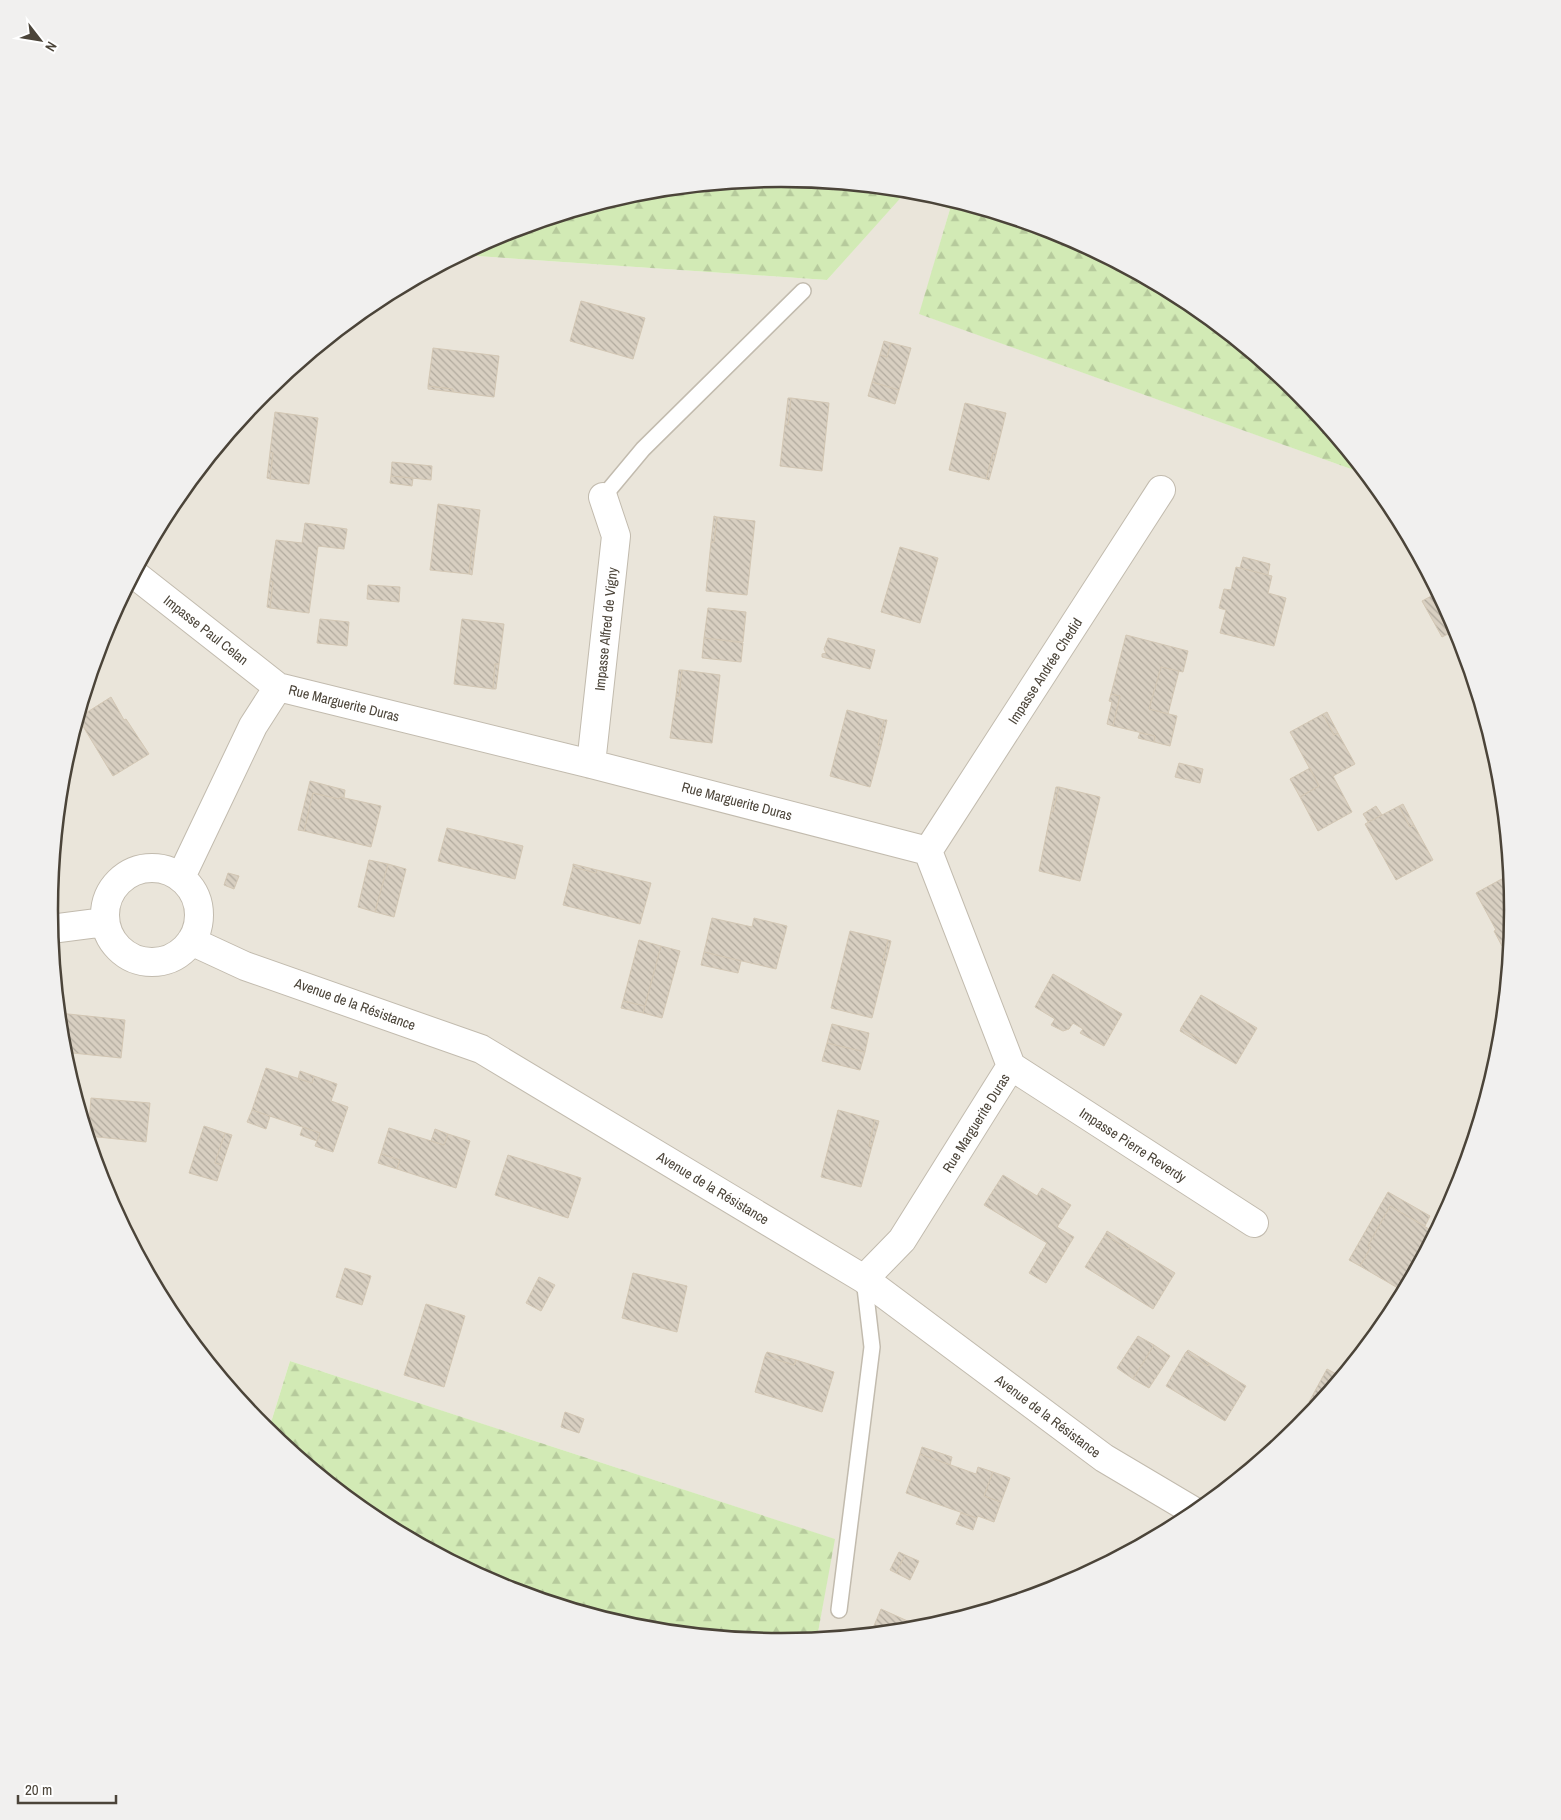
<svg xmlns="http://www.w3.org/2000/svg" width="1561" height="1820" font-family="'Archivo Narrow',sans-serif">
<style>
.residential{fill:#eae5da}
.forest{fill:url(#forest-firs)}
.building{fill:url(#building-back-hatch);stroke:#d3c7b4}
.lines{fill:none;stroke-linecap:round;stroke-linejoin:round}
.service-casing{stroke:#c2bbae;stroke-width:18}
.minor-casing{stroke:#c2bbae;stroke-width:30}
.service{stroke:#fff;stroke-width:15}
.minor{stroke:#fff;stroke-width:28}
.labels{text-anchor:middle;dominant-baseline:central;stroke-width:4.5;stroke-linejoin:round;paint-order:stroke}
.street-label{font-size:14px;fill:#4b4439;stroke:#fff}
.rim{fill:none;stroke:#4b4439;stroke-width:2.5}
</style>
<defs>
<pattern id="forest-firs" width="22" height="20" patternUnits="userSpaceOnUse" patternTransform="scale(1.25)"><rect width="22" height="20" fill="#d2eab5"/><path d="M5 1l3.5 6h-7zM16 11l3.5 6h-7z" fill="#b6ca9c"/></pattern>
<pattern id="building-back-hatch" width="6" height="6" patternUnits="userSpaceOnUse" patternTransform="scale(1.25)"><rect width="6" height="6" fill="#d8cfc1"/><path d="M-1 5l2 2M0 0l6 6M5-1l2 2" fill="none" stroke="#b1aa9e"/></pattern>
</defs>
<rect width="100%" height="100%" fill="#f6f3ec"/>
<path class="residential" d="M904 193 950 209 920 314 1365 474 1389 504 1457 630 1498 768 1512 910 1498 1053 1456 1190 1389 1317 1298 1428 1187 1519 1060 1586 923 1628 817 1638 834 1539 290 1361 268 1432 263 1427 172 1316 104 1190 63 1052 49 910 63 767 105 630 172 503 263 392 374 301 462 255 827 280Z"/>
<path class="forest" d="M781 178 924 192 1061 234 1187 302 1298 393 1365 474 919 314 950 209 905 193 827 280 462 255 501 234 638 192Z
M290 1361 835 1539 817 1638 780 1642 637 1628 500 1586 374 1518 268 1432Z"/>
<path class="building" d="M581 301 645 318 633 359 570 341Z
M884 341 891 343 887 357 880 355Z
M891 343 911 348 899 390 872 382 880 355 887 357Z
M433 348 499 356 494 397 453 392V389L428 386Z
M872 382 899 390 895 404 868 396Z
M428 386 453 389V392L428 389Z
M788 398H791L788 425 785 424Z
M791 398 829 403 822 471 780 466 785 424 788 425Z
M965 403 1006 413 996 454 993 453 986 479 949 470Z
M275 412 318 418 309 484 270 479 273 453 270 452Z
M270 452 273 453 270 479 267 478Z
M993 453 996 454 989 480 986 479Z
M392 462 432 466 431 480 391 476Z
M391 476 413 478 412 486 390 483Z
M438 504 480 510 475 550H472L469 574 430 570Z
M714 516 717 517 714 542H711Z
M717 517 755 521 747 595 706 591 711 542H714Z
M305 523 347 529 344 549 318 546 309 613 270 608 273 582 270 581 276 540 302 543Z
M900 547 938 558 920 623 881 612Z
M472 550H475L472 575 469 574Z
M1243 557 1270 564 1268 575 1240 568Z
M1236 567 1272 576 1268 593 1286 598 1274 646 1220 633 1226 610 1219 608 1224 589 1231 590Z
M270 581 273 582 270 608 267 607Z
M368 585 400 587 399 602 367 599Z
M1437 593 1456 630 1442 637 1422 601Z
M708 608 746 612 743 642 704 638Z
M320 619 349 622 347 646 317 643Z
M462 619 504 624 499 664H495L493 689 454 684Z
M1126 635 1188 651 1183 672 1161 667 1149 709 1177 716 1170 746 1154 742 1155 736 1113 726 1120 696 1111 694Z
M704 638 743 643 741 662 702 658Z
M828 638 875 650 870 669 822 657V654L826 653 824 649Z
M495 664H499L496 689H493Z
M1161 667 1179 671 1168 714 1149 709Z
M679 670H682L679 696H676Z
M682 670 720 675 712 743 670 738 676 696H679Z
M1111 694 1120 696 1113 726 1107 724 1112 702 1109 701Z
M111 697 124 720 126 719 149 754 113 776 78 718Z
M847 710 884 720 878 745 881 746 870 787 830 776Z
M1327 712 1338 733 1334 735 1323 714Z
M1323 714 1334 735 1338 733 1355 764 1333 776 1352 812 1318 831 1300 797 1319 786 1290 732Z
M884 720H887L881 746 878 745Z
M1140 733 1155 736 1154 742 1138 738Z
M1179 763 1203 769 1200 783 1175 777Z
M1310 768 1319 786 1300 797 1290 779Z
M310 781 345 790 344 798 340 797 339 799 313 793 304 831 298 830Z
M1056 787H1059L1053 812 1051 811Z
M1059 787 1100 797 1080 881 1039 871 1051 811 1053 812Z
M313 793 339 799 340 797 381 806 371 847 304 831Z
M1403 804 1414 825 1410 827 1399 806Z
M1376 806 1382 815 1368 822 1363 814Z
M1399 806 1410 827 1414 825 1433 860 1396 880 1365 824Z
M447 828 523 846 515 879 438 861Z
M369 860 388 864 375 912 358 907Z
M388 864 406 869 394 917 375 912Z
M573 864 597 870 596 873 573 867Z
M573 867 596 873 597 870 651 883 640 924 563 905Z
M228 873 239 876 234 889 224 885Z
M1509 875 1512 910 1509 942 1502 946 1494 931 1496 930 1476 893Z
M712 918 752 927 754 918 787 926 776 969 704 952Z
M850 931 888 940 882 964 885 965 872 1018 831 1008Z
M639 940 661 946 645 1006 623 1001Z
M888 940 891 941 885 965 882 964Z
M661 946 680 951 662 1018 643 1013Z
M704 952 741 961 738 973 701 965Z
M1053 974 1122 1014 1104 1046 1080 1033 1083 1029 1073 1023 1069 1029 1063 1031 1051 1025 1055 1019 1035 1007Z
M1201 995 1257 1028 1236 1064 1201 1044 1203 1041 1181 1028Z
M623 1001 645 1006 643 1013 621 1008Z
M59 1013 125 1020 121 1058 63 1052Z
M832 1024 869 1033 865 1052 827 1043Z
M1181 1028 1203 1041 1201 1044 1180 1031Z
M827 1043 865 1052 860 1070 822 1061Z
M266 1068 312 1083 314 1076 337 1084 331 1101 348 1107 333 1152 315 1146 320 1133 252 1110Z
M300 1071 314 1076 312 1083 298 1079Z
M91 1098 150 1103 146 1142 88 1136Z
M252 1110 270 1116 266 1129 247 1122Z
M838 1110 875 1120 869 1146H872L861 1187 821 1177Z
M875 1120 879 1121 872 1146H869Z
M204 1126 225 1133 215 1163 222 1165 217 1181 189 1173Z
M303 1127 320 1133 317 1141 300 1135Z
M389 1128 444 1145 448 1134 470 1141 456 1188 397 1169 400 1160 381 1154Z
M435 1129 448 1134 444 1145 431 1141Z
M225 1133 232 1135 222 1165 215 1163Z
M381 1154 400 1160 397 1169 378 1163Z
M508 1155 581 1178 568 1218 495 1195Z
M1003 1175 1037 1196 1042 1188 1071 1205 1057 1227 1074 1237 1046 1283 1029 1273 1047 1243 984 1205Z
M1388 1192 1430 1216 1425 1226 1390 1206 1368 1246 1371 1247 1360 1266 1349 1260Z
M1390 1206 1434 1232 1403 1291 1360 1266 1371 1247 1368 1246Z
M1107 1231 1131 1246 1128 1249 1105 1235Z
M1105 1235 1128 1249 1131 1246 1175 1273 1153 1309 1085 1267Z
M345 1268 371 1276 362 1305 336 1297Z
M633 1273 687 1286 677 1332 622 1318Z
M539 1277 555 1285 541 1311 526 1303Z
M426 1304 465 1316 444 1387 404 1375Z
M1138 1336 1154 1345 1133 1379 1117 1368Z
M1154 1345 1170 1356 1149 1388 1133 1379Z
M1188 1350 1209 1363 1208 1366 1186 1352Z
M767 1352 796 1360 794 1365 765 1356Z
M1186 1352 1208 1366 1209 1363 1246 1386 1225 1421 1166 1386Z
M765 1356 794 1365 796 1360 834 1372 822 1412 755 1392Z
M1327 1369 1340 1376 1315 1406 1309 1402Z
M565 1412 584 1419 579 1433 561 1427Z
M922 1447 952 1457 950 1465 920 1454Z
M920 1454 976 1474 978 1467 993 1472 984 1496 1001 1502 994 1522 978 1516 977 1518 906 1493Z
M993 1472 1010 1478 1001 1502 984 1496Z
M961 1513 977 1518 973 1530 956 1524Z
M899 1552 905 1555 896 1573 890 1570Z
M905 1555 919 1561 910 1580 896 1573Z
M881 1609 923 1628 871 1633Z"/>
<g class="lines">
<defs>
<path id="service" d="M603 497 643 449 803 291
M839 1610 872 1347 864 1279"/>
<path id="minor" d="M134 574 278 687
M591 764 616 536 603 497
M928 851 1161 490
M105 915a47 47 0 1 1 94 0a47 47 0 1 1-94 0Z
M181 877 253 726 278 687 591 764 928 851 1011 1066 902 1240 864 1279
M51 929 105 922
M191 941 245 966 481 1049 864 1279 1104 1458 1195 1512
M1011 1066 1254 1223"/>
</defs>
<use href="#service" class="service-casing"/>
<use href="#minor" class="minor-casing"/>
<use href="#service" class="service"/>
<use href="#minor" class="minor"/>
</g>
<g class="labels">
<g class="street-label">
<text transform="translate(606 629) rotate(-84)">Impasse Alfred de Vigny</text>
<text transform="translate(206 630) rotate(38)">Impasse Paul Celan</text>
<text transform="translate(1045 671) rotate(-57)">Impasse Andrée Chedid</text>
<text transform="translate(344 703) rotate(14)">Rue Marguerite Duras</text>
<text transform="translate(737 801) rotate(15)">Rue Marguerite Duras</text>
<text transform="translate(355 1004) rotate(20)">Avenue de la Résistance</text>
<text transform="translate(976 1123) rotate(-58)">Rue Marguerite Duras</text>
<text transform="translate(1133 1145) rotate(33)">Impasse Pierre Reverdy</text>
<text transform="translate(713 1188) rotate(31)">Avenue de la Résistance</text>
<text transform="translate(1048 1416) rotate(37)">Avenue de la Résistance</text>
</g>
</g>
<path d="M0 0H1561V1820H0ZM58 910a723 723 0 1 1 1446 0a723 723 0 1 1-1446 0Z" fill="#f1f0ef" fill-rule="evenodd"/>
<path class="rim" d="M58 910a723 723 0 1 1 1446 0a723 723 0 1 1-1446 0Z"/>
<g transform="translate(40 40) rotate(121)" stroke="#ffffff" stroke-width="4" paint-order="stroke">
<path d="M0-4L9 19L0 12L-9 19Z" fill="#4b4439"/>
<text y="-8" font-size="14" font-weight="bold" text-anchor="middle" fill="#4b4439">N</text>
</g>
<path d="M18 1795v8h98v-8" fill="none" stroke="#4b4439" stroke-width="2.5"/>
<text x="25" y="1795" font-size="15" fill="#4b4439" stroke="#ffffff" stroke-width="4" paint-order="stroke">20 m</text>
</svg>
